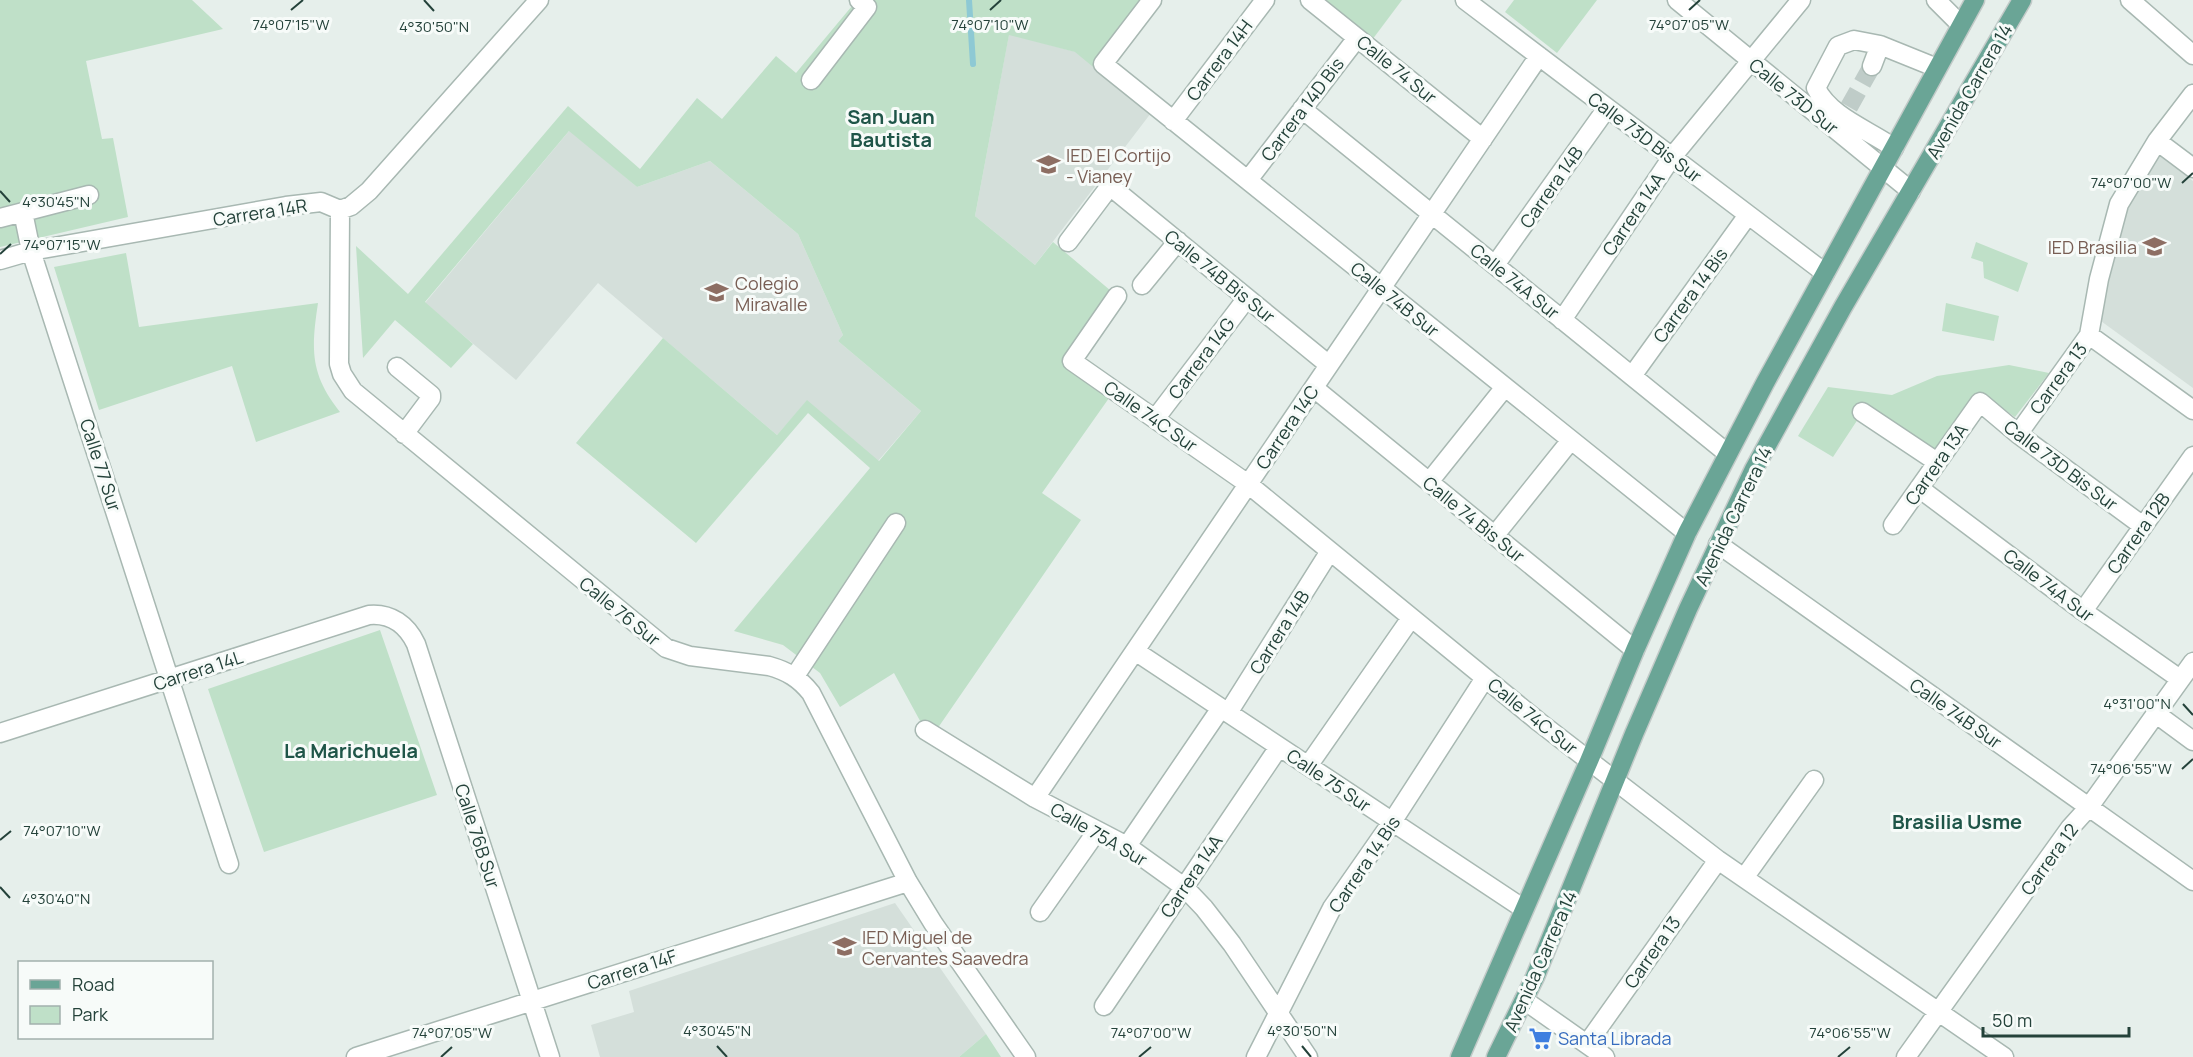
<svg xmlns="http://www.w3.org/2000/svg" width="2193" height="1057" font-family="Manrope,sans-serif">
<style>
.built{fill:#d4dfda}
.green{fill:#bfe0c8}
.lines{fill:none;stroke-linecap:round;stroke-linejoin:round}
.stream{stroke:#8ec9d4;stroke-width:6}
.minor-tunnel{stroke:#bfccc8;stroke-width:18;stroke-dasharray:18 9;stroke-linecap:butt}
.minor-casing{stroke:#a8b8b2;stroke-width:21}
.major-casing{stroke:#c2cac8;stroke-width:21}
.minor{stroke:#fff;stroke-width:18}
.major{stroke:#6aa596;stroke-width:18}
.ticks{fill:none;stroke:#24423a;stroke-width:2}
.labels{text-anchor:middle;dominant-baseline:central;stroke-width:6;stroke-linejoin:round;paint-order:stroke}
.street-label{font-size:18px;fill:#24423a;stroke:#f7fbf9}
.education-label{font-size:18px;fill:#785e54;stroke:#f7fbf9;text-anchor:start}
.shop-label{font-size:18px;fill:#366cbe;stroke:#f7fbf9;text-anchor:start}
.neighbourhood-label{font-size:20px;font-weight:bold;fill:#1f5548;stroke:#f7fbf9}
.ticks-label{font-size:15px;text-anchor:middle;fill:#24423a;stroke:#f7fbf9;stroke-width:6;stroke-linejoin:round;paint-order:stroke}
</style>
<rect width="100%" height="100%" fill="#e6efeb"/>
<path class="built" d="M1009 34 1076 52 1151 113 1035 265 975 216Z
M570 130 637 187 710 161 798 234 843 335 838 341 921 411 878 461 807 401 777 435 598 283 516 380 425 303Z
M2160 155 2193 181V388L2094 316 2105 297 2130 198Z
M895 903 986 1034 959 1057H600L591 1025 634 1012 629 991Z"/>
<path class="green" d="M0 0H192L223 29 86 61 102 139 113 138 128 217 0 247Z
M857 0H1152L1098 71 1075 52 1009 35 975 216 1035 265 1053 242 1117 296 1072 361 1114 391 1042 493 1081 520 933 735 925 730 894 673 840 707 820 673 783 645 734 631 870 468 808 413 696 543 576 443 663 338 777 435 807 400 879 461 921 411 838 341 843 335 798 234 710 161 637 187 569 131 425 302 473 344 451 368 395 320 363 358 356 246 408 294 568 106 640 169 697 98 722 119 776 56 796 73Z
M1322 0H1402L1372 40Z
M1514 0H1597L1557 53 1505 12Z
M1976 242 2028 263 2018 292 1984 278 1983 262 1971 258Z
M126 253 139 327 318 303C311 350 310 374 340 412L256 442 232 366 99 410 54 267Z
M1946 303 1999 316 1994 341 1942 331Z
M2009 365 2049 373 2015 417 1979 392 1931 458 1862 413 1833 457 1798 436 1828 387 1892 395 1937 376Z
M380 630 437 795 264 852 208 689Z
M986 1034 1001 1057H959Z"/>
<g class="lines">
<path class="stream" d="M969 0 973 64"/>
<path class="minor-tunnel" d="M1849 107 1872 66"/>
<defs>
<path id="minor" d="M1152 0 1103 64 1687 533
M1310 0 1483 139
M1465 0 1825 273
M1677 0 1911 191
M1936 0 1961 25
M2130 0 2193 55
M1880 45 1854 40 1838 46 1816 88C1830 117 1869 130 1894 148
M1872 66 1880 45 1937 68
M811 80 867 7 859 0
M1302 109 1727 453
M1173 121 1265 0
M2157 141 2193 168
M1248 180 1357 38
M340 210 339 364 342 374 353 391 666 648 690 656 769 666C787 671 799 678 811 693L908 882 933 923 1026 1057
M23 212 31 251 229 864
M0 218 89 195
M1068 242 1110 186 1329 365
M0 260 31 251 286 206 321 202 340 210 351 206 369 191 539 0
M1495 265 1607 108
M1142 285 1178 241
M1117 296 1072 361 1248 484 1539 722 1718 860 2004 1057
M1562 320 1672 157 1801 0
M2089 335 2193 410
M397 367 431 395V398L404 434
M1632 376 1748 215
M1314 388 1635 650
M1862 412 1937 462
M1155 419 1247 298
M2018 434 2089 335 2099 279 2119 204 2157 141 2193 94
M1429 482 1505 387
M1919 488 2083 611 2180 679
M1893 525 1980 402 2018 434 2143 526
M1495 535 1571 440
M1718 544 2193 881
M2083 611 2193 456
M1135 651 1524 909
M795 676 896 523
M1228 713 1330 551
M2155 713 2193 741
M925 730 1035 798 1127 846 1184 887 1204 908 1232 944 1308 1057
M0 733 369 615C391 613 407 625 416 644L550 1057
M1308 766 1411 618
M1035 798 1539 56
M1127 846 1221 708
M1744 878 1814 780
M1040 912 1097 831
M1524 1000 1605 1057
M1104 1006 1279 747
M1587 1044 1718 860
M356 1057 908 882
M1256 1057 1332 908 1392 822 1485 678
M1906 1057 2070 828 2089 807 2193 662"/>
<path id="major" d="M1460 1057 1589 761 1635 650 1687 533 1765 383 1975 0
M1496 1057 1535 977 1634 734 1688 609 1754 469 1843 307 2022 0"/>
</defs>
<use href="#minor" class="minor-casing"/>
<use href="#major" class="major-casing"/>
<use href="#minor" class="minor"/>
<use href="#major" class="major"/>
</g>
<path class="ticks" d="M424 0 434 11M291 10 303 0M990 10 1001 0M1689 10 1700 0M2182 183 2193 173M0 191 10 202M0 254 11 244M2183 704 2193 715M2182 769 2193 759M0 840 11 831M0 887 10 898M717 1046 727 1057M1302 1046 1311 1057M441 1057 452 1047M1139 1057 1151 1047M1838 1057 1850 1047"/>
<defs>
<symbol id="school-bare" viewBox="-9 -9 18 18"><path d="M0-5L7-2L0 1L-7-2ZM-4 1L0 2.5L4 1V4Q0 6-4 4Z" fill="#8d6e63" stroke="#f7fbf9" stroke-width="2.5" paint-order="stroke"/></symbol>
<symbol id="supermarket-bare" viewBox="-9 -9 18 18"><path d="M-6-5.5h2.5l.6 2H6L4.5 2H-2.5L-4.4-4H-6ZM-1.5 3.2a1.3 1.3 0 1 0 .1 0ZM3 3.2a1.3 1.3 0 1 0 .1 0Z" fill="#3f7fe0" stroke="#f7fbf9" stroke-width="2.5" paint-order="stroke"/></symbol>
</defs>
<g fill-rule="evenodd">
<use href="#school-bare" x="1032" y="148" width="33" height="33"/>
<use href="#school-bare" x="2138" y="230" width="33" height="33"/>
<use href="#school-bare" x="700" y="276" width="33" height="33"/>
<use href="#school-bare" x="828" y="930" width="33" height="33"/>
<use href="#supermarket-bare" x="1524" y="1022" width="33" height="33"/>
</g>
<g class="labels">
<g class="street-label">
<text transform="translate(1219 60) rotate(-53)">Carrera 14H</text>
<text transform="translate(1397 69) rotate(39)">Calle 74 Sur</text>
<text transform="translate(1969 91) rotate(-60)">Avenida Carrera 14</text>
<text transform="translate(1794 96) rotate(39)">Calle 73D Sur</text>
<text transform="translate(1302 109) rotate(-53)">Carrera 14D Bis</text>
<text transform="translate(1645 137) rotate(37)">Calle 73D Bis Sur</text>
<text transform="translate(1551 187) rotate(-55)">Carrera 14B</text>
<text transform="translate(260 212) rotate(-9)">Carrera 14R</text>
<text transform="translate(1633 214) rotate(-56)">Carrera 14A</text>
<text transform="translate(1220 276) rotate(39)">Calle 74B Bis Sur</text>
<text transform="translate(1515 281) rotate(39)">Calle 74A Sur</text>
<text transform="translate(1690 295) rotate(-54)">Carrera 14 Bis</text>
<text transform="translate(1395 299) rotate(39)">Calle 74B Sur</text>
<text transform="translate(1201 358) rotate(-53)">Carrera 14G</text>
<text transform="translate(2058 378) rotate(-54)">Carrera 13</text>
<text transform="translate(1151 416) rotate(35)">Calle 74C Sur</text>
<text transform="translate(1287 427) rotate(-56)">Carrera 14C</text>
<text transform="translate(1936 464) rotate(-55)">Carrera 13A</text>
<text transform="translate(101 465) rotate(72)">Calle 77 Sur</text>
<text transform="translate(2061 465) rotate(37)">Calle 73D Bis Sur</text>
<text transform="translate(1733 516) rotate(-64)">Avenida Carrera 14</text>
<text transform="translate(1474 519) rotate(39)">Calle 74 Bis Sur</text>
<text transform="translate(2138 533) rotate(-55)">Carrera 12B</text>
<text transform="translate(2049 585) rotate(37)">Calle 74A Sur</text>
<text transform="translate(620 611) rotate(39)">Calle 76 Sur</text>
<text transform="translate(1279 632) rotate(-58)">Carrera 14B</text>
<text transform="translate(198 670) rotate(-18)">Carrera 14L</text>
<text transform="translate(1956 713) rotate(35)">Calle 74B Sur</text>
<text transform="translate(1533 716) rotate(39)">Calle 74C Sur</text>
<text transform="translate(1329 780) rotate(34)">Calle 75 Sur</text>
<text transform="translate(1099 834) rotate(30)">Calle 75A Sur</text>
<text transform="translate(478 836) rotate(72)">Calle 76B Sur</text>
<text transform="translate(2049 859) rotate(-54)">Carrera 12</text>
<text transform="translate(1364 864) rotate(-56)">Carrera 14 Bis</text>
<text transform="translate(1191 876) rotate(-56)">Carrera 14A</text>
<text transform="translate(1652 952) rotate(-55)">Carrera 13</text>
<text transform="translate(1540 961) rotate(-66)">Avenida Carrera 14</text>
<text transform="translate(632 969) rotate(-18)">Carrera 14F</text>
</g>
<g class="education-label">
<text x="1066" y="155">IED El Cortijo<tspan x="1066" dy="21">- Vianey</tspan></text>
<text x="2137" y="247" text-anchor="end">IED Brasilia</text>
<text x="735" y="283">Colegio<tspan x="735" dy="21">Miravalle</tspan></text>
<text x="862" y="937">IED Miguel de<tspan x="862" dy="21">Cervantes Saavedra</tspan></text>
</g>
<g class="shop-label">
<text x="1558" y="1038">Santa Librada</text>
</g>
<g class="neighbourhood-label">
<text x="891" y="116">San Juan<tspan x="891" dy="23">Bautista</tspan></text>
<text x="351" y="750">La Marichuela</text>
<text x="1957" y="821">Brasilia Usme</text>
</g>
</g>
<g class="ticks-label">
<text x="990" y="30">74°07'10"W</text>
<text x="1689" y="30">74°07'05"W</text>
<text x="291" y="30">74°07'15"W</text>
<text x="434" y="32">4°30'50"N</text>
<text x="2131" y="188">74°07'00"W</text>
<text x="56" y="207">4°30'45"N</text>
<text x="62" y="250">74°07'15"W</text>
<text x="2137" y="709">4°31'00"N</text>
<text x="2131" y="774">74°06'55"W</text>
<text x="62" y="836">74°07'10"W</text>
<text x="56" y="904">4°30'40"N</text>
<text x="717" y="1036">4°30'45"N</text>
<text x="1302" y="1036">4°30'50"N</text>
<text x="452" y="1038">74°07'05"W</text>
<text x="1151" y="1038">74°07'00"W</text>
<text x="1850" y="1038">74°06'55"W</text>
</g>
<rect x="18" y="961" width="195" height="78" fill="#f7fbf9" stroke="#a3b1ad" stroke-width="1.5"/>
<rect x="30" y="980" width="30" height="9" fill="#6aa596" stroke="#a3b1ad" stroke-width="1.5"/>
<text x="72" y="991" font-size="18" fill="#24423a">Road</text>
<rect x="30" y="1006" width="30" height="18" fill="#bfe0c8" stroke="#a3b1ad" stroke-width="1.5"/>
<text x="72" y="1021" font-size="18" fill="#24423a">Park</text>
<path d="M1983 1027v9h146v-9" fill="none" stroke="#24423a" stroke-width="3"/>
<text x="1992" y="1027" font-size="18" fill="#24423a" stroke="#f7fbf9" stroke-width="4.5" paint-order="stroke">50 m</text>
</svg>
